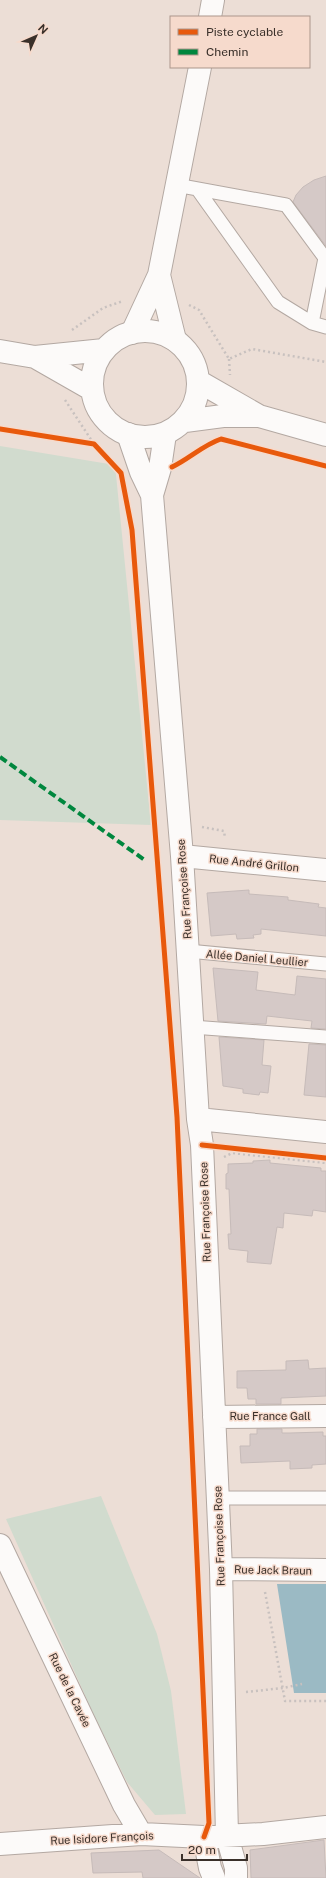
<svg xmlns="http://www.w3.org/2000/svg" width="326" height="1878" font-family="'Public Sans',sans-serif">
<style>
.green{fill:#d1dbce}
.water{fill:#9bbac4}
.building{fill:#d5c9c7;stroke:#c6bbb9}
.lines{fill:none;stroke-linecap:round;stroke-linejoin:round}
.lane-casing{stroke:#b3a8a2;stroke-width:15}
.street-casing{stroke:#b3a8a2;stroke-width:24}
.secondary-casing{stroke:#b3a8a2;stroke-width:24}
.path{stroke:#c8c1bf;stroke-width:2.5;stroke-dasharray:2 3;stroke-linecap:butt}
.lane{stroke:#fcfaf9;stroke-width:13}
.street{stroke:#fcfaf9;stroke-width:22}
.secondary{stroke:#fcfaf9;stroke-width:22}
.quiet{stroke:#00873e;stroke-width:4;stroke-dasharray:8 4;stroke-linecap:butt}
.cycleway-casing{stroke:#f6dacc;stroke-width:8}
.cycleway{stroke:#e8590c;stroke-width:5}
.labels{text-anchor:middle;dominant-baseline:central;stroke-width:3;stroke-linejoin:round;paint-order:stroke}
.street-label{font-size:11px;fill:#3a302a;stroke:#f6dacc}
</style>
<rect width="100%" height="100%" fill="#ecded6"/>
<path class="green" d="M0 446 115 465 151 825 0 820Z
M101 1496 157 1634 171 1691 186 1814 155 1815 127 1782 93 1713 6 1519Z"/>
<path class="water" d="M277 1584H326V1693H294Z"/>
<path class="building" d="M326 176V246L293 202 296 195 303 187 314 180Z
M249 890V894L288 897V900L319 904 318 907 326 908V936L261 929V934L253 935 254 938 237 939 236 934 211 936 207 893Z
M213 968 258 972 256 990 295 995 297 976 326 979V1029L311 1028 312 1021 267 1016 266 1024 218 1021Z
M219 1037 264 1040 262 1065 271 1066 268 1093 260 1092 259 1095 243 1093V1089L223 1086Z
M309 1044 326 1045V1097L304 1095Z
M270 1160V1163L321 1168V1171H326V1212L313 1210 312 1216 284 1213 283 1228 277 1227 271 1264 247 1262 248 1251 229 1249 228 1234H231L229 1189H226V1174L228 1173V1164L253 1163V1161Z
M308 1360 309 1369 326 1368V1396L281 1398V1404H256V1399H248L247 1388H237V1371L286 1370V1361Z
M257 1429H282V1433H290L323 1432V1436H326V1464L312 1465V1468L290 1469V1461L241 1463 240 1446H250V1434H257Z
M324 1840 326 1878H251L250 1850Z
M159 1850 200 1878H143L142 1872 93 1873 91 1853Z"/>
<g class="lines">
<defs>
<path id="lane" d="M176 185 286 205 325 258 312 323
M198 190 278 302 312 323 326 327
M188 951 326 964
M192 1027 326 1037
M217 1498H326"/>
<path id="street" d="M210 17 213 0
M159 275 175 340
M132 333 159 275 200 67
M128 434 141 472 152 495
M165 434 160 468 152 495 182 856 198 1119 202 1145 221 1569 227 1836 236 1868V1878
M182 856 326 870
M198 1119 326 1132
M214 1417 326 1416
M0 1545 124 1805 141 1834
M221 1569 326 1570
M204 1837 210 1868 214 1878
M0 1844 141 1834 204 1837 263 1834 326 1827"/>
<path id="secondary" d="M92 384a53 53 0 1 1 106 0a53 53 0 1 1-106 0Z
M0 351 35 357 104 350
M35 357 91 389
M198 381 259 416 326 435
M185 421 223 416H257"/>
</defs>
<use href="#lane" class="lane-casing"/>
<use href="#street" class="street-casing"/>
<use href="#secondary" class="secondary-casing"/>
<path class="path" d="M189 305 199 310 229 359 252 349 326 362
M72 330 103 308 123 301
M229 359 230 375
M65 400 94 444
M202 827 224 831 225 838
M224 1157 232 1153 326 1163
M265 1592 285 1701H326
M246 1692 283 1688 302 1684"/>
<use href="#lane" class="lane"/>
<use href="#street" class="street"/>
<use href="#secondary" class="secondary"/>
<path class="quiet" d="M0 757 146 861"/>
<defs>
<path id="cycleway" d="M0 429 94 444 121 473 132 530 177 1117 209 1823 204 1837
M172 467C189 459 203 445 221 439L326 466
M202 1145 326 1158"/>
</defs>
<use href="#cycleway" class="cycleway-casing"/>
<use href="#cycleway" class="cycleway"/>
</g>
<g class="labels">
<g class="street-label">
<text transform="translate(254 863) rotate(6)">Rue André Grillon</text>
<text transform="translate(184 889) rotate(-94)">Rue Françoise Rose</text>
<text transform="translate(257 958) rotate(5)">Allée Daniel Leullier</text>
<text transform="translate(205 1212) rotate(-92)">Rue Françoise Rose</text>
<text x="270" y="1416">Rue France Gall</text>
<text transform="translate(219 1536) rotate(-92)">Rue Françoise Rose</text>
<text transform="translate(273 1570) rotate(1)">Rue Jack Braun</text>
<text transform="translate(70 1690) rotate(64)">Rue de la Cavée</text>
<text transform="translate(102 1838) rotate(-3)">Rue Isidore François</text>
</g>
</g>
<rect x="170" y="16" width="140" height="52" fill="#f6dacc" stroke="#ab968b"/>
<rect x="178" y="29" width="20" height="6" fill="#e8590c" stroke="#ab968b"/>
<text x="206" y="36" font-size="12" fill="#3a302a">Piste cyclable</text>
<rect x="178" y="49" width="20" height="6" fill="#00873e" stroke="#ab968b"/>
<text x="206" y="56" font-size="12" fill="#3a302a">Chemin</text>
<g transform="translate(36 36) rotate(45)" stroke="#f6dacc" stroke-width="3" paint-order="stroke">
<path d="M0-3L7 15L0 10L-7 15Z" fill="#3a302a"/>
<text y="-6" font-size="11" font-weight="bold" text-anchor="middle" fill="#3a302a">N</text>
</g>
<path d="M182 1854v6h65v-6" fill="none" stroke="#3a302a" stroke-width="2"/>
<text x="188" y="1854" font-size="12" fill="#3a302a" stroke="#f6dacc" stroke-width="3" paint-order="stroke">20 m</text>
</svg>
